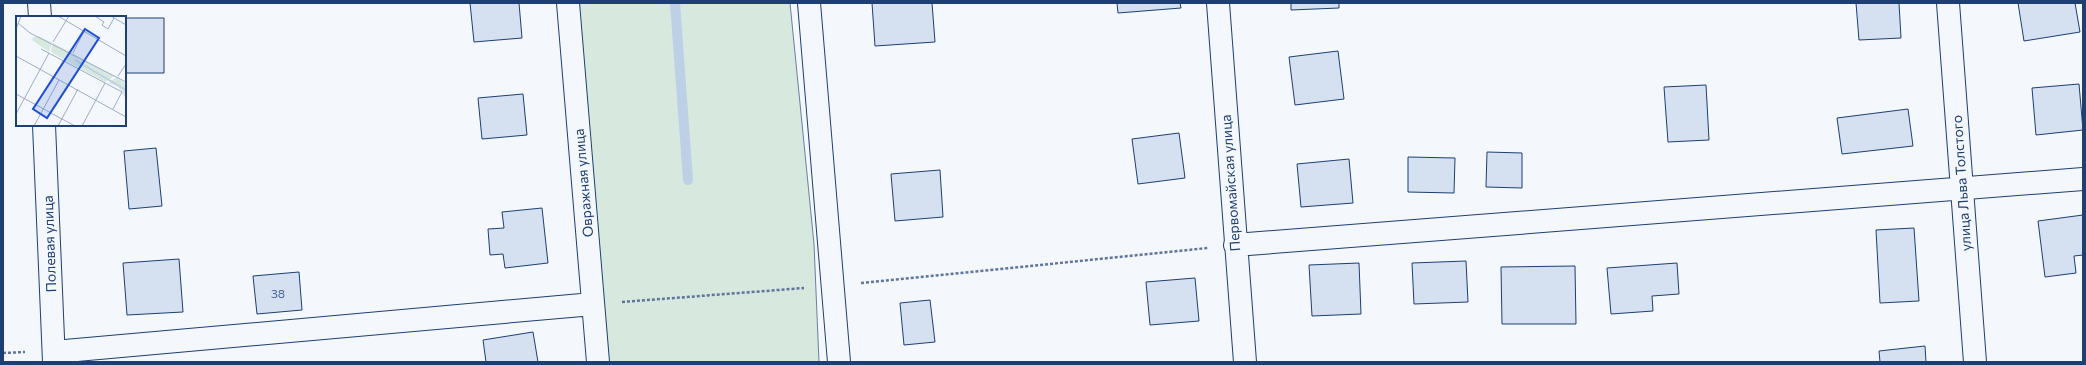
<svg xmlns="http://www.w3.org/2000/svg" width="2086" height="365" font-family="Commissioner,sans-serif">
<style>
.green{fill:#d7e8df;stroke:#687fa3}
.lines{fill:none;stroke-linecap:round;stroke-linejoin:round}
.stream{stroke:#bed0e5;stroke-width:10}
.building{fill:#d5e0f0;stroke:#1d3f73}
.minor-casing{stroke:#1d3f73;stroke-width:24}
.path{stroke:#5e769c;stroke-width:2.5;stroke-dasharray:3 2;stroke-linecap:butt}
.minor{stroke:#f4f7fb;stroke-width:22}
.labels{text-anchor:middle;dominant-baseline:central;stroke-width:3;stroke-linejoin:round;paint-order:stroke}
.number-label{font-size:12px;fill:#4b6792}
.street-label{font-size:14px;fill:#1d3f73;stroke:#f4f7fb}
.inset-river{fill:none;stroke:#bed0e5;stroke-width:2}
.inset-road{fill:none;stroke:#9eadc5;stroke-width:1}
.view{fill:#1d4ed8;fill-opacity:0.15;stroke:#1d4ed8;stroke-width:2}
.inset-edge{fill:none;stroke:#1d3f73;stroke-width:2}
</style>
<rect width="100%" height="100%" fill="#f4f7fb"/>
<path class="green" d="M575 3H790L814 244 819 362H607Z"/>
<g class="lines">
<path class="stream" d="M675 3 688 180"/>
</g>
<path class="building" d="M470 3H519L522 38 474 42Z
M872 3H932L935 42 875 46Z
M1117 3H1180L1181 8 1118 13Z
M1291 3H1339V8L1291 10Z
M1856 3H1899L1901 38 1859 40Z
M2018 3H2075L2080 32 2024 41Z
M125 18H164V73H125Z
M1338 51 1344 99 1295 105 1289 57Z
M2079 84 2083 130 2036 135 2032 88Z
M1706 85 1709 140 1668 142 1664 87Z
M523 94 527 135 482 139 478 98Z
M1908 109 1913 146 1842 154 1837 118Z
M1179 133 1185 178 1138 184 1132 139Z
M156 148 162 206 129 209 124 151Z
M1487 152 1522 153V188L1486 187Z
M1408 157 1455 158 1454 193 1408 192Z
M1349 159 1353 203 1301 207 1297 164Z
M940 170 943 217 895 221 891 174Z
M542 208 548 263 505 268 503 254 490 255 488 229 504 228 502 212Z
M2083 215V255L2074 256 2076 273 2045 277 2038 221Z
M1914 228 1919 301 1880 303 1876 230Z
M179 259 183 312 127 315 123 263Z
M1466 261 1468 302 1414 304 1412 263Z
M1359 263 1361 314 1312 316 1309 265Z
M1677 263 1679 294 1652 296 1653 311 1611 314 1607 268Z
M1575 266 1576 324H1502L1501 267Z
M299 272 302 310 257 314 253 276Z
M1195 278 1199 321 1150 325 1146 282Z
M930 300 935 342 904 345 900 303Z
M533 332 538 362H486L483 340Z
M1925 346 1926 362H1880L1879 351Z"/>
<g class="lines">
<defs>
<path id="minor" d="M39 3 40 17
M568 3 598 362
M809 3 839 362
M1218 3 1245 362
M1948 3 1975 362
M44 125 54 362
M1235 245 2083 179
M54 352 593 304"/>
</defs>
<use href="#minor" class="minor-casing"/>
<path class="path" d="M861 283 1208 248
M622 302 804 288
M3 353 25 352"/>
<use href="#minor" class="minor"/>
</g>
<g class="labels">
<g class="number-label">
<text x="278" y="293">38</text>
</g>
<g class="street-label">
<text transform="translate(583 183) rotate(-95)">Овражная улица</text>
<text transform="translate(1230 183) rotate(-94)">Первомайская улица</text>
<text transform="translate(1961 183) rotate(-94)">улица Льва Толстого</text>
<text transform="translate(49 244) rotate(-92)">Полевая улица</text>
</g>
</g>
<g transform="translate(16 16)">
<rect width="110" height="110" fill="#f4f7fb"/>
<path d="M23 20 36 27 33 36 16 24 17 21ZM37 27 56 37 98 60 89 66 54 47 35 36ZM101 61 110 68V83L102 70 92 67Z" fill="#d7e8df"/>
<path class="inset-river" d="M59 44 110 74"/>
<path class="inset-road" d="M42 0 110 40M79 0 88 6 86 9 92 13 98 2M95 0 110 9M2 7 14 17 110 66M0 13 5 0M37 26 53 0M25 33 106 76 97 93M57 37 68 15M0 40 110 101M102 60 110 48M0 78 59 110M0 98 33 37M18 110 43 64M42 110 62 73M66 110 89 67"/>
<path class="view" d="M69 13 83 22 31 102 17 93Z"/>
<rect width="110" height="110" class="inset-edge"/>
</g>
<rect width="2086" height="365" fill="none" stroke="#1d3f73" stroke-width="8"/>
</svg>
